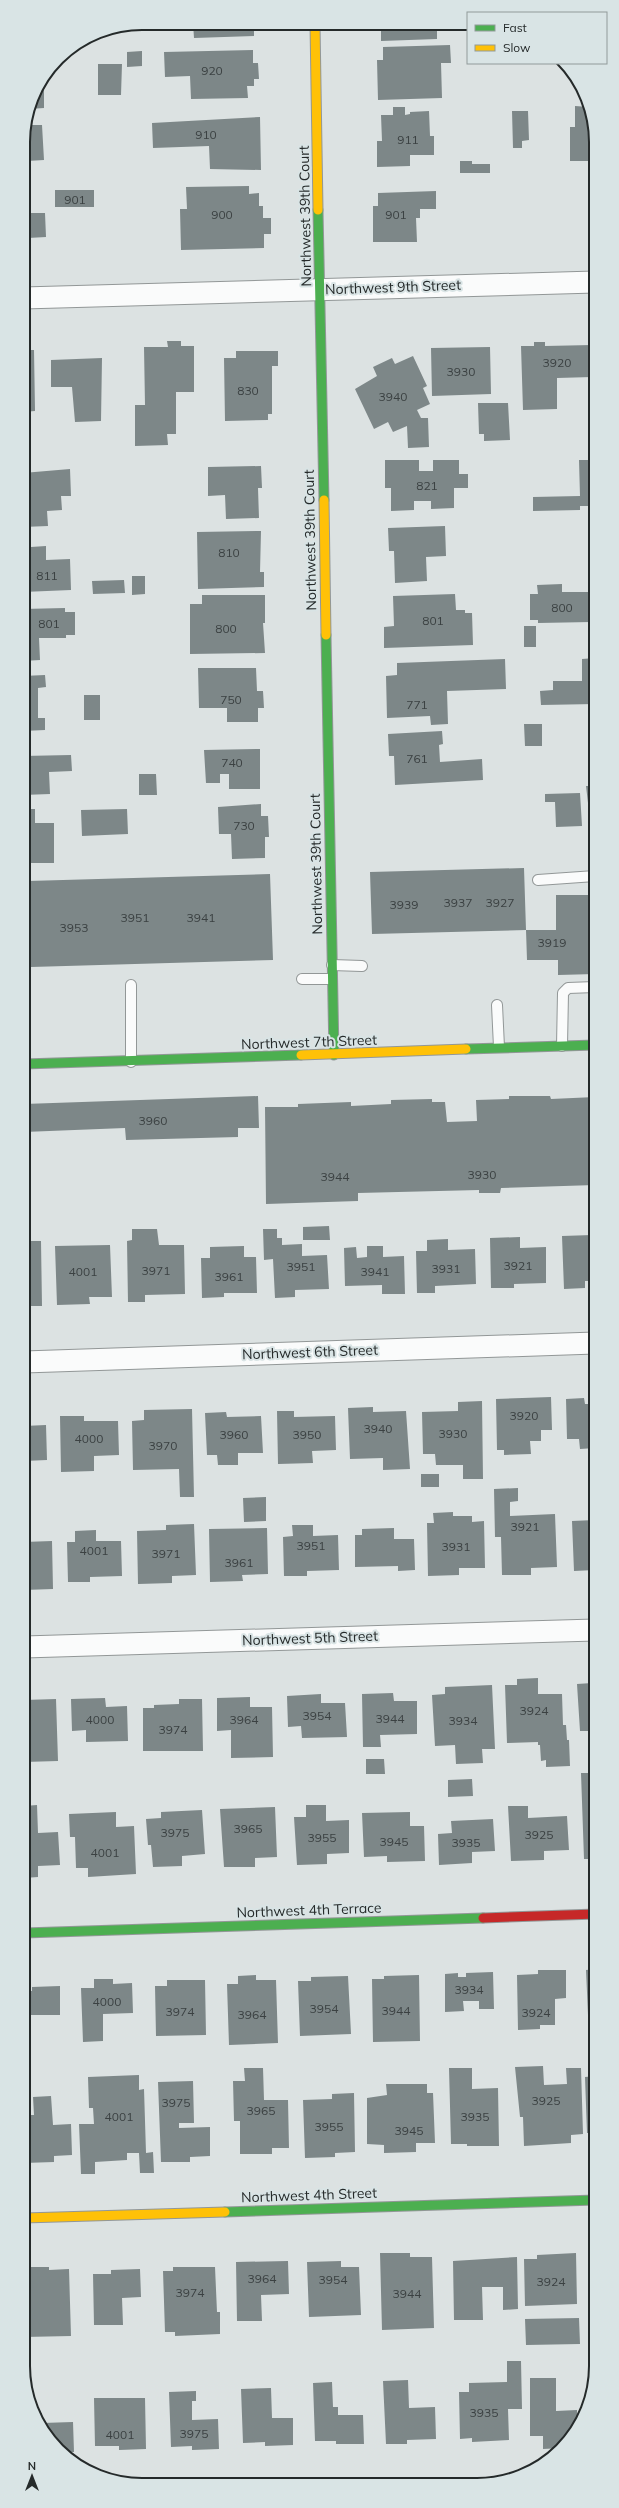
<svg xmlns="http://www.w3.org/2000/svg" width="619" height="2508" font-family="Mulish,sans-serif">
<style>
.building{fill:#7d8788}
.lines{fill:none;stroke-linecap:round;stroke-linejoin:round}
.lane-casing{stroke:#929797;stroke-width:12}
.street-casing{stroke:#929797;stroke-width:23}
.fast-casing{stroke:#929797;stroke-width:11}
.slow-casing{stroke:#929797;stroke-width:11}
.jam-casing{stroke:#929797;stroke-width:11}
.lane{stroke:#fafbfb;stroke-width:10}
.street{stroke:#fafbfb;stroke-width:21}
.fast{stroke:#4caf50;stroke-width:9}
.slow{stroke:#ffc107;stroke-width:9}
.jam{stroke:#c62828;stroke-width:9}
.labels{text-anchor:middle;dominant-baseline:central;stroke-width:4;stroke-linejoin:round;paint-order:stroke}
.number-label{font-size:12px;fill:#3b4142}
.street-label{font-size:14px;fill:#252a2a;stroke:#d9e4e5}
.rim{fill:none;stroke:#252a2a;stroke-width:2}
</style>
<rect width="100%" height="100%" fill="#dce2e2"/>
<path class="building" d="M193 23 254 24V36L194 38Z
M381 25H414V29H437V39L381 41Z
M450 45 451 63H441L442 98 378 100 377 60H383V47Z
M253 50V63H258L259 79H254V86H247L248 98 191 99 190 76 165 77 164 52Z
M142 51V66L127 67V52Z
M98 64H122L121 95H98Z
M47 74V85H44V108L29 109 32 96Z
M575 106 589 107 595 126V161H570V127H575Z
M393 107H405V115L410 114V112L429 111 430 136H434V155H410V166L377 167V141H382L381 115H393Z
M512 111H528L529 140 522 141V148H513Z
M260 117 261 170 210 169 209 146 153 148 152 123Z
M25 125H42L44 160 27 161 28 177H23Z
M460 161H472V164H490V173H460Z
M249 186V194L259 193V206H263V218H271V234H264V248L181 250 180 209H187L186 187Z
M55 190H94V207H55Z
M436 191V209H420V218H416L417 242H373V206H378V193Z
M23 202H26L27 213H45L46 237 28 238V255H23Z
M167 341H181V346H194V392H176V434H167L168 445 135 446V405H145L144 347H168Z
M534 342H545V346L592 345V377L557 378V409L523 410 521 346H534Z
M490 347 491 394 432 396 431 348Z
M23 350H34L35 411 23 412Z
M236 351H278V366H272V414H268V420L225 421 224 358H236Z
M413 356 427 386 423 388 430 404 417 410 421 418H428L429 447 408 448 407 426 393 432 388 422 374 429 355 389 377 376 373 367 392 358 395 364Z
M102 358 101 421 75 422 72 387H51V360Z
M478 403H508L510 440 484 441V434H479Z
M592 448H595V506H580V510L533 511V497L580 496 579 460H592Z
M385 460H419V471H433V460H459V474H468V488H454V508L431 509V501H414V510L391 511V488H385Z
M261 466 262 488H258L259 518 226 519 225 495 208 496V467Z
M70 469 71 496H61L62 510 47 511 48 526 23 527V473Z
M445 526 446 556 426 557 427 581 395 583 394 551H389L388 528Z
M261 531 260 572H264V587L198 589 197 532Z
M23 539H31V547L46 546V560L70 559 71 590 23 592Z
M132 576H145V594L132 595Z
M124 580 125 593 93 594 92 581Z
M562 584V592H595V635H591V622L538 623V620H530V594H538L537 585Z
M455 594 456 610H465V613H472L473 645 384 648V627L394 626 393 596Z
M202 595H265V623H263L265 653 190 654V604H202Z
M65 608V612H75V635H66V638H39L40 660 23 661V609Z
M524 626H536V647H524Z
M595 658V704L541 705 540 691 553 690V681H582V659Z
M505 659 506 689 447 691 448 724 431 725 430 716 387 718 386 676 397 675V663Z
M198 668H256L257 691H263L264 708H258V722H227V708H199Z
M45 675 46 687 38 688V718H45V730L23 731V676Z
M84 695H100V720H84Z
M524 724H542V746H525Z
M442 731 443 744 439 745 440 762 482 759 483 780 395 785 394 756H389L388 734Z
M260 749V789H229V774H220V783H206L204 750Z
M71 755 72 771 49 772 50 794 23 795V756Z
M139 774H156L157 795H139Z
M586 786H595V802L588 803Z
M580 793 582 826 556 827 555 802H545V794Z
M261 804V816H268L269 837H265V858L232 859 231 834H219L218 807Z
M23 809H35V823H54V863H24Z
M127 809 128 834 82 836 81 810Z
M524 868 526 930 372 934 370 872Z
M270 874 273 960 31 967 28 881Z
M556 895H595V974L558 975V960H527L526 930H556Z
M258 1096 259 1128H238V1137L126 1140 125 1128 24 1132V1104Z
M509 1096H550L551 1099 595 1097V1185L501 1188 500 1193H479V1190L358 1193V1201L266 1204 265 1107H298V1104L351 1102V1106L391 1104V1100L432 1099V1102H445L447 1122 477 1121 476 1100 509 1099Z
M329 1226 330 1240H303V1227Z
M132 1229H157L159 1245H184L185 1294 145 1295V1302H128L127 1241 132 1240Z
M263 1229H277V1238H282V1245L302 1244V1256L327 1255 329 1289 295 1290V1297L275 1298 273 1259 264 1260Z
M592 1235V1246H595V1281H585V1288L564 1289 562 1236Z
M520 1237V1248L546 1247V1283L514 1284V1288H491L490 1238Z
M448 1239V1250L475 1249 476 1284 435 1286V1293H417L416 1251H427V1240Z
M24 1241H41L42 1306H24Z
M110 1245 112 1297H89L90 1304 57 1305 55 1246Z
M244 1246V1257H256L257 1293H224V1297L202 1298 201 1258H210V1247Z
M367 1246H383V1257L404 1256 405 1294H382V1285L345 1286 344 1248 356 1247 357 1258 367 1257Z
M551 1397 552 1430H541V1441H530L531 1454 504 1455V1450H497L496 1399Z
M584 1398 585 1404H595V1448L580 1449 579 1439H567L566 1399Z
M482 1401 483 1479H463V1465H436L435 1454H423L422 1412 458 1411V1402Z
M373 1407V1412L406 1411 410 1469 383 1470V1458L350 1459 348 1408Z
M192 1409 194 1497H180L179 1469 133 1470 132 1421 144 1420V1410Z
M277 1411H294V1417L335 1416 336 1450 312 1451 313 1463 278 1464Z
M226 1412 227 1417 261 1416 263 1453H238V1465H218L217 1455H207L205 1413Z
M60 1416H84V1421H118L119 1455 94 1456V1471L61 1472Z
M46 1425 47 1460 24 1461V1426Z
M421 1474H439V1487H421Z
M518 1488V1501L510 1502V1516L555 1514 557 1567 531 1568V1575H502L501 1537H495L494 1489Z
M266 1497V1521L244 1522 243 1498Z
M453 1512V1516H472V1522L484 1521 485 1568H459V1575L428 1576 427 1523H434L433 1513Z
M595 1520V1570L574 1571 572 1521Z
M194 1524 196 1575 172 1576V1583L138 1584 137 1531 166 1530V1525Z
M292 1525H313V1536L338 1535 339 1570 307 1571V1576H284L283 1537 293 1536Z
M267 1528 268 1574 242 1575 243 1581 210 1582 209 1529Z
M394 1528V1539H414L415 1570 398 1571V1566L355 1567V1535H362V1529Z
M96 1530V1541H121L122 1576 90 1577V1582H68L67 1542H75V1531Z
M52 1541 53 1589 24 1590V1542Z
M592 1676H596V1726L594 1731H580L577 1684 592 1683Z
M538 1678V1694H562L563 1725H566L567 1740H569L570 1766 546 1767V1760L541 1761 540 1745H538V1742L507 1743 505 1685H517V1679Z
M492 1685 495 1749H482L483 1763 456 1764 455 1745 435 1746 432 1695 445 1694V1687Z
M393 1693 394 1701H417V1734L380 1735 381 1747H363L362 1694Z
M321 1694V1703H345L347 1737 302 1738 301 1726 288 1727 287 1696Z
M250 1697V1707H272L273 1757 231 1758V1730L217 1731V1698Z
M105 1698 106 1707 127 1706 128 1741 86 1742V1730L72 1731 71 1699Z
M56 1699 58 1761 24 1762V1700Z
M179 1699H202L203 1751H143V1708H154V1705L179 1704Z
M366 1759H384L385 1774H366Z
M581 1773H596V1859H584Z
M472 1779 473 1796 448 1797V1780Z
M37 1805 38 1833 58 1832 60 1865 38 1866V1877L24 1878V1806Z
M306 1805H326V1821L349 1820V1853L327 1854V1864L297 1865 294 1817H306Z
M508 1806H528V1818L567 1816 569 1850 544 1851V1860L511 1861Z
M275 1807 277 1857 255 1858V1867H224L220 1809Z
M202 1810 205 1854 182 1856V1866L153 1867 151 1845H148L146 1819 161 1818V1812Z
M116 1812V1827L134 1826 136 1874 88 1877V1868H76L75 1837H70L69 1814Z
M410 1812V1826H424L425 1861 387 1862V1856L364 1857 362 1813Z
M493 1819 495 1851 472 1852V1863L439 1865 438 1834 452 1833 451 1821Z
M596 1969V2014L588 2015 586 1970Z
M538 1970H566V1998L555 1999V2025H540V2029L518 2030 517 1975 538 1974Z
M493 1972 494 2009H479V2001H463L464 2011 445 2012V1974L458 1973V1977H466V1973Z
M256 1975V1980H276L278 2043 229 2045 227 1984H238V1976Z
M419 1975 420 2041 373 2042 372 1979H384V1976Z
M348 1976 351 2034 300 2036 298 1981H311V1977Z
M94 1979H113V1984L132 1983 133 2013 103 2014V2041L83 2042 81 1988H94Z
M167 1980H205L206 2035 156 2036 155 1986H167Z
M60 1986V2015H29L30 2038H24V1991H32V1987Z
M543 2066 544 2085 567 2084 566 2068H581L583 2134 571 2135V2143L524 2146 523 2117H520L515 2067Z
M244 2068H263L264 2100H288L289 2148H272V2154H240V2121H234L233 2081H245Z
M449 2068H472V2089L498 2088 499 2146H467V2144H451Z
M139 2075V2090L144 2089 146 2153 153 2152 154 2173H140L139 2153H127V2160L95 2162V2174H81L79 2124H94L93 2108H89L88 2077Z
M596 2076V2133H587L585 2077Z
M193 2081 194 2123H179V2128L210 2127V2156L190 2157V2162H161L158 2082Z
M386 2084H427V2093H433L435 2143H416V2152L384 2153V2145L367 2144V2098L387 2095Z
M354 2093 355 2152 335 2153V2157L305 2158 303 2100 332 2099V2094Z
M51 2096 53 2125 71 2124 72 2155 54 2156V2162L24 2163V2115H34L33 2097Z
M380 2253H410V2257H432L434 2328 382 2330Z
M576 2253 577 2304 525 2306 524 2259H537V2255Z
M517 2257 518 2309 503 2310V2287H482L483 2320H454L453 2261Z
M288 2261 289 2294 261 2295 262 2321H237L236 2262Z
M341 2261V2267H359L361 2315 309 2317 307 2262Z
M24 2267H49V2270L69 2269 71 2336 24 2337Z
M173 2267H215L217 2312H220V2334L175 2336V2332H165L163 2271H173Z
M140 2269 141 2297 122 2298 123 2325H94L93 2274H111V2270Z
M579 2318 580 2344 526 2345 525 2319Z
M507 2361H521L522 2409H508L509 2440 472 2442V2438L460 2439 459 2392H469V2383L507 2382Z
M530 2378H556V2411L577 2410V2428L562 2448 543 2449V2436H530Z
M408 2380 409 2408 435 2407 436 2439 407 2440V2444H386L383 2381Z
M332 2382 333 2407H338V2415H363L364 2444H336V2441H315L313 2383Z
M271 2388 272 2418H293V2445L265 2446V2442L243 2443 241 2389Z
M196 2391V2401H192V2420L218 2419 219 2449 192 2450V2446L171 2447 169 2392Z
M94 2398H145L146 2449 119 2450V2446H95Z
M34 2413H42V2423L73 2422 74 2452 61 2453 58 2450Z"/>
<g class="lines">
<defs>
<path id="lane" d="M538 880 595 876
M332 965 362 966
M302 979H332
M131 985V1062
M497 1005 499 1047
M562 1046 563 993 568 988 595 987"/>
<path id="street" d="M23 298 595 282
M24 1362 595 1343
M24 1647 595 1630"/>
<path id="fast" d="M318 210 324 500
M326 635 334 1055
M466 1049 595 1045
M24 1064 301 1055
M24 1933 483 1918
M225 2212 596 2200"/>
<path id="slow" d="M315 24 318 210
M324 500 326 635
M301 1055 466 1049
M24 2218 225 2212"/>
<path id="jam" d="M483 1918 596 1914"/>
</defs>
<use href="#lane" class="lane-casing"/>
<use href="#street" class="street-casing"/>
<use href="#fast" class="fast-casing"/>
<use href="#slow" class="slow-casing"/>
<use href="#jam" class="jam-casing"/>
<use href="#lane" class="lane"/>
<use href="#street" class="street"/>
<use href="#fast" class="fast"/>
<use href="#slow" class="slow"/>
<use href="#jam" class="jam"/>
</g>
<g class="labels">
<g class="number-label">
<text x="212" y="70">920</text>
<text x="206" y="134">910</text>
<text x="408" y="139">911</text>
<text x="75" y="199">901</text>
<text x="222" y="214">900</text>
<text x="396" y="214">901</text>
<text x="557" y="362">3920</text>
<text x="461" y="371">3930</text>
<text x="248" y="390">830</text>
<text x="393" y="396">3940</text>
<text x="427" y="485">821</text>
<text x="229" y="552">810</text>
<text x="47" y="575">811</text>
<text x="562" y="607">800</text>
<text x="433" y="620">801</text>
<text x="49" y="623">801</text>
<text x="226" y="628">800</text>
<text x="231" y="699">750</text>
<text x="417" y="704">771</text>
<text x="417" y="758">761</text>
<text x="232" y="762">740</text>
<text x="244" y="825">730</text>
<text x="458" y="902">3937</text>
<text x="500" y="902">3927</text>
<text x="404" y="904">3939</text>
<text x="135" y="917">3951</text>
<text x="201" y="917">3941</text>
<text x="74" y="927">3953</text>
<text x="552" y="942">3919</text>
<text x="153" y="1120">3960</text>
<text x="482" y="1174">3930</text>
<text x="335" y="1176">3944</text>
<text x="518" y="1265">3921</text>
<text x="301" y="1266">3951</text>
<text x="446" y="1268">3931</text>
<text x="156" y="1270">3971</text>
<text x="83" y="1271">4001</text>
<text x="375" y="1271">3941</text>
<text x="229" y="1276">3961</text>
<text x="524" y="1415">3920</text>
<text x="378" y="1428">3940</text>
<text x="453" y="1433">3930</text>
<text x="234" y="1434">3960</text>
<text x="307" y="1434">3950</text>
<text x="89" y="1438">4000</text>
<text x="163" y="1445">3970</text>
<text x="525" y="1526">3921</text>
<text x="311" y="1545">3951</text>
<text x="456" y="1546">3931</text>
<text x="94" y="1550">4001</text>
<text x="166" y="1553">3971</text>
<text x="239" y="1562">3961</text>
<text x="534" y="1710">3924</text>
<text x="317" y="1715">3954</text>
<text x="390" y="1718">3944</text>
<text x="100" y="1719">4000</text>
<text x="244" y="1719">3964</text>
<text x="463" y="1720">3934</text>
<text x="173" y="1729">3974</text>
<text x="248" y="1828">3965</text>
<text x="175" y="1832">3975</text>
<text x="539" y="1834">3925</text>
<text x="322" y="1837">3955</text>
<text x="394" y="1841">3945</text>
<text x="466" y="1842">3935</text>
<text x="105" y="1852">4001</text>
<text x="469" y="1989">3934</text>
<text x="107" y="2001">4000</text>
<text x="324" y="2008">3954</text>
<text x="396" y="2010">3944</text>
<text x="180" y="2011">3974</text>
<text x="536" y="2012">3924</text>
<text x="252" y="2014">3964</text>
<text x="546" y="2100">3925</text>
<text x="176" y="2102">3975</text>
<text x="261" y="2110">3965</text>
<text x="119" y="2116">4001</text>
<text x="475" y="2116">3935</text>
<text x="329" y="2126">3955</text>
<text x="409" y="2130">3945</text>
<text x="262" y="2278">3964</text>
<text x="333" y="2279">3954</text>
<text x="551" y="2281">3924</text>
<text x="190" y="2292">3974</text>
<text x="407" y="2293">3944</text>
<text x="484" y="2412">3935</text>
<text x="194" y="2433">3975</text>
<text x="120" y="2434">4001</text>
</g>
<g class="street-label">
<text transform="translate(305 216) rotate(-91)">Northwest 39th Court</text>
<text transform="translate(393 287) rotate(-2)">Northwest 9th Street</text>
<text transform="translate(310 540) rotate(-91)">Northwest 39th Court</text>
<text transform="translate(316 864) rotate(-91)">Northwest 39th Court</text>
<text transform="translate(309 1042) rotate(-2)">Northwest 7th Street</text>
<text transform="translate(310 1352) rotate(-2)">Northwest 6th Street</text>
<text transform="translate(310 1638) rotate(-2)">Northwest 5th Street</text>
<text transform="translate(309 1910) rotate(-2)">Northwest 4th Terrace</text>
<text transform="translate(309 2195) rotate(-2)">Northwest 4th Street</text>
</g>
</g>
<path d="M0 0H619V2508H0ZM142 30H477A112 112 0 0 1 589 142V2366A112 112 0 0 1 477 2478H142A112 112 0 0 1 30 2366V142A112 112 0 0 1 142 30Z" fill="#d9e4e5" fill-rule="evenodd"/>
<path class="rim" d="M142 30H477A112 112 0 0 1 589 142V2366A112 112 0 0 1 477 2478H142A112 112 0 0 1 30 2366V142A112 112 0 0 1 142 30Z"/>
<rect x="467" y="12" width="140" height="52" fill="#d9e4e5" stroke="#919a9a"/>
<rect x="475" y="25" width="20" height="6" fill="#4caf50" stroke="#919a9a"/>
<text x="503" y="32" font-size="12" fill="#252a2a">Fast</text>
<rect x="475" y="45" width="20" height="6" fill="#ffc107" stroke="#919a9a"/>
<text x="503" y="52" font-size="12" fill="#252a2a">Slow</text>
<g transform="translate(32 2476)" stroke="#d9e4e5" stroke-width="3" paint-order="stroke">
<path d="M0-3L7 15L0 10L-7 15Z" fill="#252a2a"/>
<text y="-6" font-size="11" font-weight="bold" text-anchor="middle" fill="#252a2a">N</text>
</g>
</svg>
